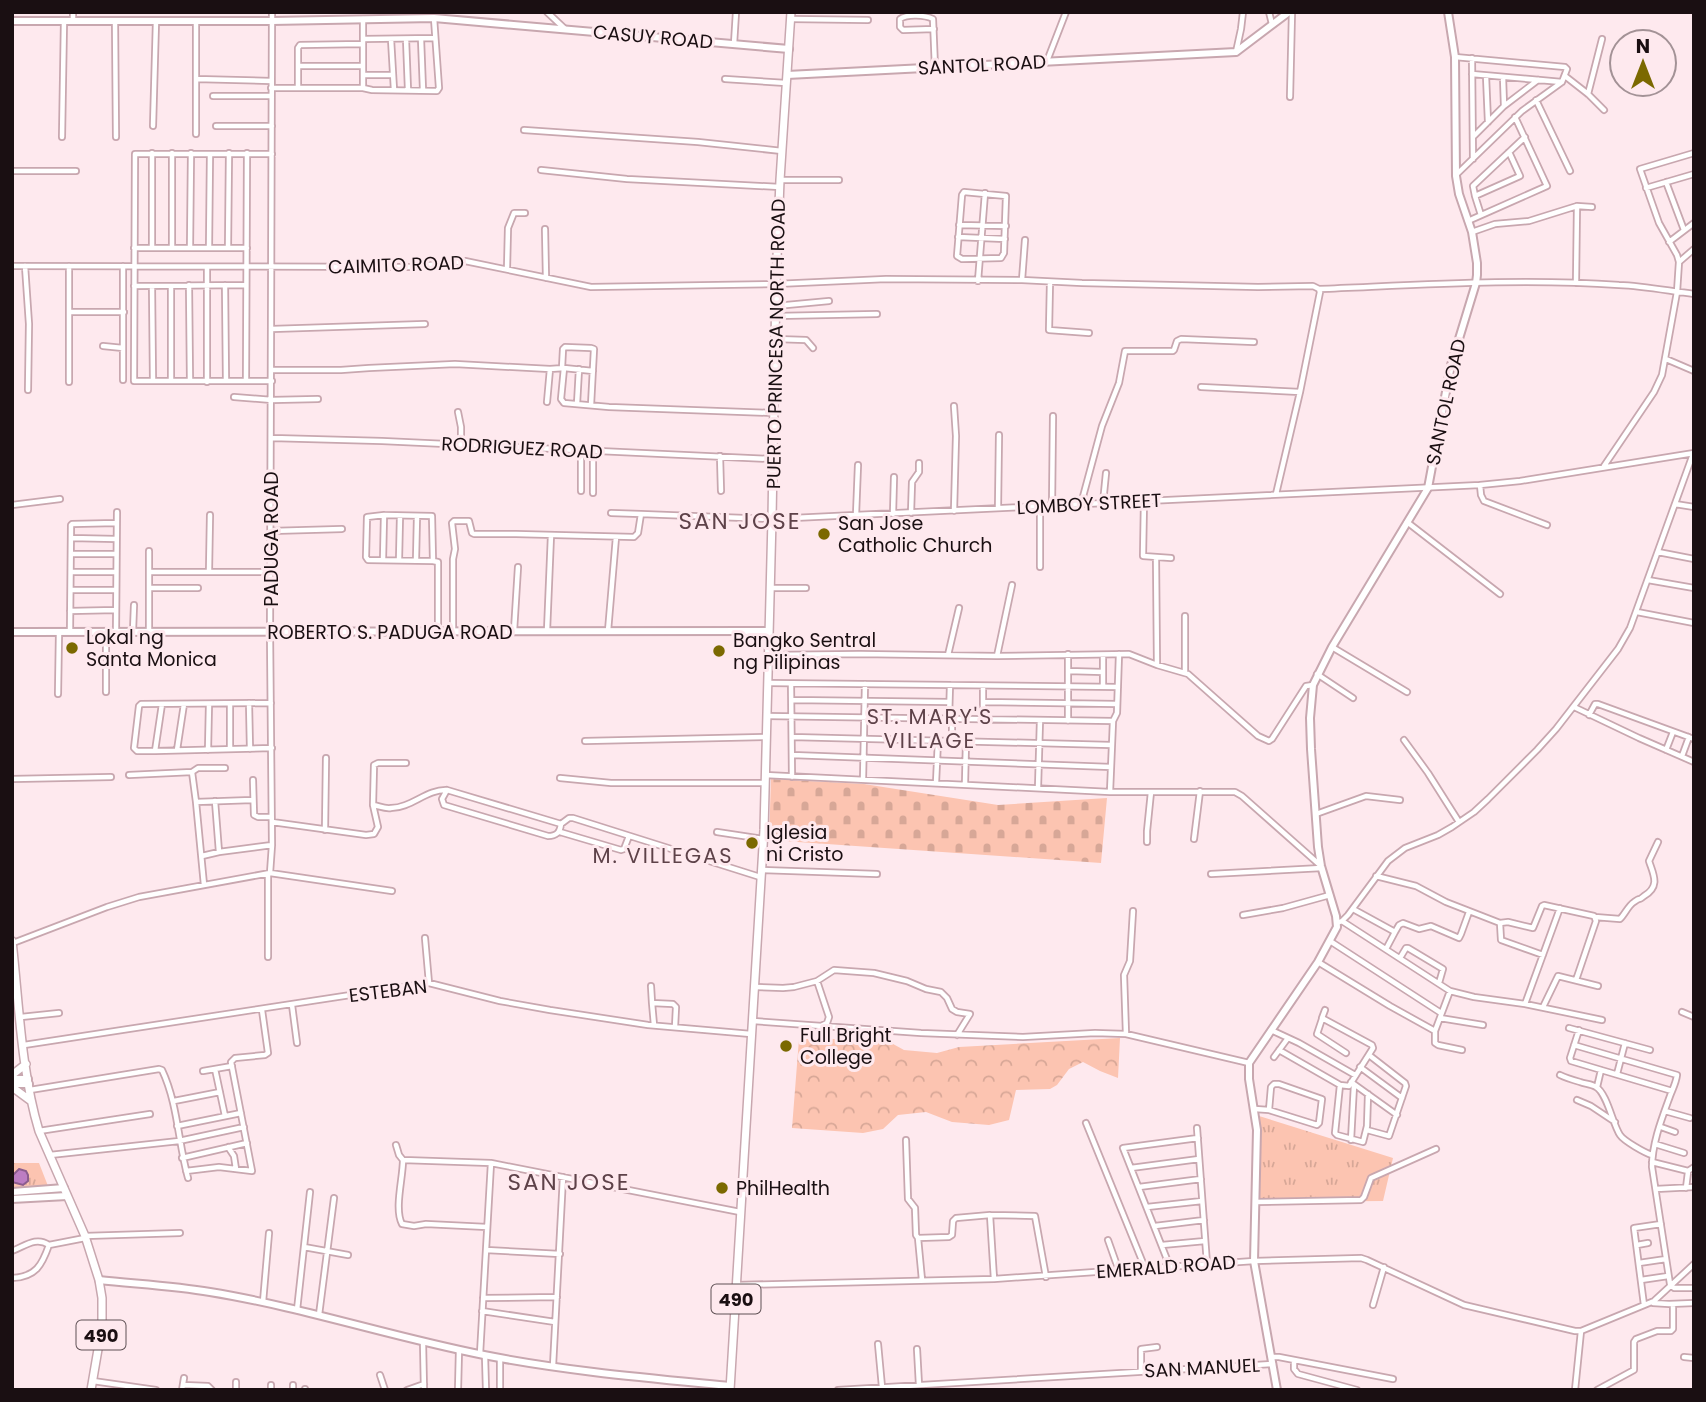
<svg xmlns="http://www.w3.org/2000/svg" width="1706" height="1402" font-family="Poppins,sans-serif">
<style>
.grass{fill:url(#grass-tufts)}
.forest{fill:url(#forest-crowns)}
.cemetery{fill:url(#cemetery-stones)}
.water{fill:url(#water-ripples);stroke:#8b5c8e;stroke-width:2}
.lines{fill:none;stroke-linecap:round;stroke-linejoin:round}
.street-casing{stroke:#c8a7af;stroke-width:8}
.secondary-casing{stroke:#c8a7af;stroke-width:10}
.primary-casing{stroke:#c8a7af;stroke-width:10}
.street{stroke:#fff;stroke-width:4.5}
.secondary{stroke:#fff;stroke-width:6}
.primary{stroke:#fff;stroke-width:7}
.poi-dot{fill:#7b6900;stroke:#fee9ee;stroke-width:2.5}
.labels{text-anchor:middle;dominant-baseline:central;stroke-width:6;stroke-linejoin:round;paint-order:stroke}
.shield{fill:#fee9ee;stroke:#5e5054;stroke-width:2}
.shield-label{font-size:18px;font-weight:bold;fill:#1a0f12}
.street-label{font-size:19px;fill:#1a0f12;stroke:#fee9ee}
.poi-label{font-size:19px;fill:#1a0f12;stroke:#fee9ee;text-anchor:start}
.neighbourhood-label{font-size:21px;letter-spacing:2px;fill:#5e4249;stroke:#fee9ee}
.quarter-label{font-size:23px;letter-spacing:2px;fill:#5e4249;stroke:#fee9ee}
</style>
<defs>
<pattern id="grass-tufts" width="24" height="20" patternUnits="userSpaceOnUse" patternTransform="scale(1.75)"><rect width="24" height="20" fill="#fcc4b1"/><path d="M3 7l-1-3M5 7V3M7 7l1-3M15 17l-1-3M17 17v-4M19 17l1-3" fill="none" stroke="#d7a797"/></pattern>
<pattern id="forest-crowns" width="20" height="18" patternUnits="userSpaceOnUse" patternTransform="scale(1.75)"><rect width="20" height="18" fill="#fcc4b1"/><path d="M2 6a3 3 0 1 1 6 0M12 15a3 3 0 1 1 6 0" fill="none" stroke="#d7a797"/></pattern>
<pattern id="cemetery-stones" width="16" height="16" patternUnits="userSpaceOnUse" patternTransform="scale(1.75)"><rect width="16" height="16" fill="#fcc4b1"/><path d="M2 7V4a2 2 0 0 1 4 0v3zM10 15v-3a2 2 0 0 1 4 0v3z" fill="#d7a797"/></pattern>
<pattern id="water-ripples" width="26" height="14" patternUnits="userSpaceOnUse" patternTransform="scale(1.75)"><rect width="26" height="14" fill="#bc7dc3"/><path d="M2 4q2-2 4 0t4 0M15 11q2-2 4 0t4 0" fill="none" stroke="#98659d"/></pattern>
</defs>
<rect width="100%" height="100%" fill="#fee9ee"/>
<path class="grass" d="M1259 1116 1393 1158 1383 1201 1259 1202 1260 1160Z
M12 1163H39L48 1186 12 1188Z"/>
<path class="forest" d="M1120 1038 1118 1078 1100 1071 1083 1062 1069 1069 1057 1085 1050 1089 1016 1090 1009 1120 989 1125 952 1122 926 1112 898 1115 883 1129 863 1133 792 1128 799 1039H884L904 1050 937 1053 959 1047Z"/>
<path class="cemetery" d="M771 779 864 784 998 805 1107 798 1101 863 769 840Z"/>
<path class="water" d="M19 1169 26 1171 28 1175V1181L23 1185 12 1182V1176Z"/>
<g class="lines">
<defs>
<path id="street" d="M73 12V21
M547 12 565 29
M1269 12 1272 24
M363 19V88
M791 19 868 20
M115 21 116 137
M934 29 903 30 900 27V19C907 14 925 15 933 19L935 68
M363 39 435 38
M391 39 394 90
M406 39 408 90
M421 39 423 90
M734 44 736 12
M1236 52 1241 29 1243 12
M1455 57 1565 67 1567 69 1562 82 1522 111 1456 175
M1472 58 1473 159
M1047 61 1066 12
M298 66H363
M1472 74 1562 82
M363 75H393
M1486 76 1488 122
M1565 76 1588 94 1604 110
M1503 77 1504 106
M196 79 271 81
M725 79 786 83
M298 87V48L300 45 363 44
M271 88H363L372 90 437 91 439 88 434 18
M1588 94 1602 39
M213 96H271
M1290 97 1292 12
M1536 100 1570 171
M153 126 156 21
M216 126H272
M524 130 698 142 782 151
M196 134V21
M1474 136 1504 106 1538 80
M62 137 64 21
M541 170 627 179 780 187
M12 171H76
M780 180H839
M1666 182 1684 230
M1646 188 1694 174
M964 192 1006 196 1004 253 1001 258 962 259 957 256 962 195Z
M1475 196 1520 176 1509 152
M1481 215 1475 196 1473 186 1525 137
M1468 221 1547 186 1515 117
M959 225 1006 226
M545 229 546 278
M1472 232 1495 224 1529 221 1577 206 1592 207
M958 237 1005 239
M1669 242 1694 223
M134 248H247
M152 248V153
M172 248V153
M190 248 191 153
M209 248 210 154
M228 248 229 153
M1679 262 1677 255 1659 223 1640 169 1694 153
M12 266 411 267 465 261 591 287 776 284 886 279 1022 280 1082 283 1258 287 1313 286 1319 289 1320 292 1300 392 1276 494
M25 266 29 324 28 390
M207 267V382
M507 269 508 228 514 213H525
M1022 280 1025 240
M978 281 985 193
M1050 282 1049 330 1089 333
M1576 283 1577 206
M189 285 190 381
M225 285 226 381
M134 286 246 285
M152 286 153 381
M171 286V381
M1319 289C1419 285 1520 278 1619 285 1644 286 1669 291 1694 294
M776 306 829 301
M69 312H124
M776 316 877 314
M272 329 425 324
M776 339 806 340 813 348
M103 346 123 348
M1666 359 1694 371
M562 368 563 349 565 347 591 348 594 349 591 405
M564 368 561 399 564 403 609 407 773 413
M272 370H341L369 368 455 364 550 369 564 368 593 371
M123 380V266
M246 381 247 153
M272 381H134L135 154H272
M69 382V266
M1201 387 1300 392
M234 397 272 400 318 399
M547 402 550 369
M577 404 579 369
M954 406 956 436 954 511
M458 412 461 427V445
M272 438 382 441 772 459
M593 451V493
M720 456 721 491
M1604 466 1654 392 1662 375 1677 292 1679 262 1694 249
M1480 485 1481 495 1484 501 1547 525
M581 491V450
M1144 501 1143 556 1171 558
M1103 503 1106 473
M1081 504 1102 426 1119 383 1125 351H1173L1174 350 1177 341 1181 339 1254 342
M1675 504 1694 507
M12 505 60 499
M1040 506V567
M1052 506 1053 416
M998 508 999 435
M611 513 641 514
M911 513 912 482 919 472V463
M893 514 894 477
M856 515 858 465
M1407 522 1500 594
M271 531 342 529
M71 538 116 539
M149 551V572
M1658 552 1694 559
M71 554H116
M1156 557 1157 665
M383 560 384 515
M399 560 400 516
M416 560 417 516
M433 561 432 516 384 515 367 517 366 557 368 560 433 561 438 562V631
M209 571 210 515
M71 572H116
M1648 580 1694 588
M149 588H198
M771 588H806
M71 590H116
M70 611 116 610
M1637 612 1694 623
M1185 616V673
M133 631 134 605
M453 631V559L455 549 452 523 454 521H469L472 533 474 534H516L634 537 638 533 641 514 772 519 1480 485 1520 481 1694 453
M514 631 518 567
M547 631 551 535
M608 631 616 537
M70 632 71 525 72 524 116 523
M116 632 117 512
M149 632V572H271
M1332 647 1407 692
M1068 654V721
M769 655 860 654 997 656 1129 654 1157 665 1188 674 1258 736 1269 741 1272 739 1306 686 1313 685
M948 655 959 608
M997 656 1012 585
M1068 671 1103 672
M1317 674 1353 698
M769 683 1118 687
M791 684 792 777
M1103 687V655
M106 692V632
M58 694 59 633
M792 700 949 702
M983 702 1117 704
M249 703 250 749
M271 703 141 704 139 706 134 748 137 751H155L272 748
M230 704V749
M1574 707 1639 738 1694 762
M1589 715 1595 704H1598L1694 739
M767 716 1113 721
M949 719 950 685
M983 720V686
M792 737 1111 745
M1404 740 1428 773 1459 822
M585 741 766 737
M952 741V719
M177 750 184 704
M208 750 209 704
M1666 750 1673 732
M155 751 162 704
M792 755 1111 767
M1682 756 1689 737
M192 772 198 768H225
M129 775 192 772 196 802 204 885
M765 775 1110 792H1235L1242 796 1321 866
M560 778 611 783H765
M12 779 111 777
M253 780 254 815 258 817H271
M863 780 865 684
M936 783 938 740
M965 784 966 741
M1038 788 1040 720
M447 790 442 799 444 805 548 836C557 836 560 832 561 824
M1110 792 1113 721 1117 713 1119 654
M215 801 219 852
M196 802 252 800
M373 805C379 806 385 809 391 808 411 808 427 789 447 790L561 824 569 818H573L760 877
M1316 814 1366 796 1400 800
M272 822 366 835 374 834 378 827 373 805 374 765 378 763H406
M325 830 326 758
M560 832 621 850 624 849 629 836
M717 832 763 839
M1194 839 1200 791
M1147 842V831L1151 792
M202 856 219 852 272 845
M762 870 877 874
M270 873 272 845 270 632 272 12
M268 874V957
M1211 874 1322 868
M1376 876 1416 886 1446 902 1500 923 1508 922 1533 928 1542 906 1544 905 1594 916 1596 921 1576 980
M1353 909 1395 932 1386 949
M1243 915 1283 908 1330 895
M1595 917 1620 919C1625 914 1628 906 1634 902 1642 896 1637 902 1644 896 1661 886 1653 874 1649 861L1658 842
M1342 921 1450 991 1474 997 1525 1004 1560 908
M1337 923 1342 921 1348 915 1388 861 1405 848 1438 835 1452 827 1474 812 1488 799 1537 750 1556 729 1618 649 1630 628 1693 454
M1500 923 1501 940 1543 955
M1395 932 1399 925 1403 923 1419 929 1431 926 1459 938 1461 934 1469 912
M425 938 429 983
M1330 941 1441 1013
M13 943 107 907 139 897 270 873 392 891
M1400 958 1406 948H1408L1443 969 1439 983
M1318 962 1390 1006 1435 1031
M817 981 829 1017 827 1023 821 1026
M651 986 652 1003
M755 987 783 988 794 987 817 981 834 970 874 973 907 981 926 989 941 992 947 998 952 1009 957 1012 970 1014 957 1035
M1450 991 1435 1031V1043L1438 1045 1462 1050
M1525 1004 1602 1020
M292 1005 297 1043
M1543 1007 1558 976 1598 986
M1325 1010 1322 1018 1372 1045 1373 1048 1349 1086 1340 1085
M1682 1012 1694 1017
M21 1017 59 1013
M1440 1018 1483 1025
M1322 1019 1317 1034 1346 1053
M753 1021 921 1033 1023 1037 1095 1033 1126 1034 1249 1063
M654 1025 652 1003 673 1004 676 1007 675 1027
M1569 1028 1650 1050
M1271 1030 1299 1043 1355 1075
M1579 1030 1570 1058 1571 1061 1672 1091
M1126 1034 1124 975 1130 961 1133 911
M24 1045 429 983 500 1001 550 1010 648 1025 751 1034
M1574 1045 1677 1075C1676 1083 1673 1088 1670 1096 1662 1118 1652 1143 1652 1167L1670 1284 1674 1288H1694
M1279 1050 1340 1085 1335 1133 1337 1135 1363 1142 1367 1126 1368 1094
M1274 1057 1288 1038
M1360 1067 1402 1098
M215 1069 225 1116
M203 1071 232 1066
M1617 1074 1625 1043
M1560 1075C1566 1078 1573 1080 1580 1082 1585 1084 1592 1084 1596 1087 1607 1093 1613 1125 1620 1135 1624 1141 1645 1153 1652 1155
M1351 1082 1397 1115
M1597 1087 1601 1070
M30 1090 159 1069 162 1070C178 1104 178 1142 188 1178
M1577 1100 1591 1106 1615 1122
M174 1101 220 1092
M1255 1109 1269 1110 1317 1125 1319 1123 1322 1099 1279 1084H1274L1271 1087 1269 1110
M1665 1111 1690 1118
M1086 1123 1145 1268
M177 1126 241 1113
M1661 1127 1675 1132
M1197 1128 1207 1264
M1367 1130 1389 1136 1406 1086 1405 1083 1369 1055
M39 1131 150 1114
M906 1140 908 1199 915 1208 916 1235 918 1238
M1351 1140 1354 1085
M1655 1144 1684 1153
M396 1145 399 1155 403 1160
M228 1147 234 1156 236 1169
M50 1155 179 1141 244 1127
M182 1158 247 1143
M1652 1162 1688 1171 1694 1167
M1131 1168 1199 1159
M186 1171 219 1167 252 1171 231 1062 235 1058 265 1055 268 1053 262 1010
M1139 1187 1201 1179
M1686 1188 1688 1172
M1656 1189 1694 1187
M1256 1202 1361 1200 1364 1197 1371 1178 1436 1149
M1147 1207 1202 1201
M990 1215 994 1279
M1155 1226 1204 1220
M487 1227 426 1224 414 1226 402 1224C394 1209 403 1178 403 1160L491 1163 740 1212
M85 1236 180 1233
M1108 1240 1119 1271
M1162 1245 1205 1241
M1637 1245 1648 1243
M304 1247 348 1255
M486 1250 560 1254
M12 1251C25 1246 36 1236 49 1245
M1639 1263 1666 1259
M1170 1267 1123 1148 1198 1138
M12 1278C36 1277 42 1265 49 1245L85 1238
M922 1280 918 1238 949 1237 952 1235 953 1221 956 1218 990 1215 1035 1216 1046 1277
M1641 1280 1668 1276
M737 1285 994 1279 1254 1261 1361 1258 1367 1260 1464 1305 1575 1331H1581
M483 1298 557 1297
M263 1302 269 1233
M1653 1303 1669 1304 1694 1303
M1373 1305 1384 1267
M1644 1305 1634 1228 1661 1224
M297 1310 310 1192
M482 1311 555 1322
M319 1315 334 1198
M1581 1331 1654 1301 1694 1264
M423 1342 424 1390
M878 1344 882 1387
M917 1349 919 1385
M480 1354 491 1163
M485 1356 486 1390
M1272 1357H1279L1393 1379
M1684 1357 1694 1358
M1294 1360V1369L1298 1374 1357 1390
M553 1366 563 1177
M1141 1371V1349L1157 1347
M380 1375 385 1390
M93 1381 156 1390
M183 1385 208 1386 212 1390
M271 1385V1390
M293 1385V1390
M305 1389V1390
M182 1390 184 1378
M236 1390V1382
M407 1390 424 1384
M458 1390 459 1350
M500 1390V1358
M838 1390 1273 1364
M1575 1390 1581 1331
M1597 1390 1634 1370V1342L1636 1339 1657 1331H1671L1673 1329V1304"/>
<path id="secondary" d="M12 21H272L434 18 789 49
M787 75 1236 52 1289 12
M12 632 768 631
M12 1079H28
M12 1084H29
M12 1192 64 1188
M12 1199 67 1196
M99 1280C136 1284 174 1286 210 1292 302 1307 392 1337 484 1355 565 1371 648 1378 730 1386
M1277 1390 1254 1261 1257 1130 1249 1079V1063L1318 962 1337 927 1336 916 1321 866 1318 847 1311 749 1310 718 1313 685 1332 647 1428 488 1451 365 1476 283 1477 275V263L1472 232 1459 194 1456 176 1455 57 1448 12"/>
<path id="primary" d="M12 941C19 1003 21 1071 39 1131L85 1236 99 1280 102 1298V1326L91 1390
M12 1075 26 1064
M12 1087 31 1101
M730 1390 764 830 772 519 776 284 780 180 791 12"/>
</defs>
<use href="#street" class="street-casing"/>
<use href="#secondary" class="secondary-casing"/>
<use href="#primary" class="primary-casing"/>
<use href="#street" class="street"/>
<use href="#secondary" class="secondary"/>
<use href="#primary" class="primary"/>
</g>
<g class="poi-dot">
<circle cx="824" cy="534" r="7"/>
<circle cx="72" cy="648" r="7"/>
<circle cx="719" cy="651" r="7"/>
<circle cx="752" cy="843" r="7"/>
<circle cx="786" cy="1046" r="7"/>
<circle cx="722" cy="1188" r="7"/>
</g>
<g class="labels">
<g class="shield">
<rect x="711.5" y="1284.5" width="49" height="29" rx="5"/>
<rect x="76.5" y="1320.5" width="49" height="29" rx="5"/>
</g>
<g class="shield-label">
<text x="736" y="1299">490</text>
<text x="101" y="1335">490</text>
</g>
<g class="street-label">
<text transform="translate(653 37) rotate(5)">CASUY ROAD</text>
<text transform="translate(982 65) rotate(-3)">SANTOL ROAD</text>
<text transform="translate(396 265) rotate(-2)">CAIMITO ROAD</text>
<text transform="translate(776 344) rotate(-89)">PUERTO PRINCESA NORTH ROAD</text>
<text transform="translate(1446 402) rotate(-78)">SANTOL ROAD</text>
<text transform="translate(522 448) rotate(3)">RODRIGUEZ ROAD</text>
<text transform="translate(1089 504) rotate(-3)">LOMBOY STREET</text>
<text transform="translate(271 539) rotate(-90)">PADUGA ROAD</text>
<text x="390" y="632">ROBERTO S. PADUGA ROAD</text>
<text transform="translate(388 991) rotate(-7)">ESTEBAN</text>
<text transform="translate(1166 1267) rotate(-4)">EMERALD ROAD</text>
<text transform="translate(1202 1368) rotate(-3)">SAN MANUEL</text>
</g>
<g class="poi-label">
<text x="838" y="523">San Jose<tspan x="838" dy="22">Catholic Church</tspan></text>
<text x="86" y="637">Lokal ng<tspan x="86" dy="22">Santa Monica</tspan></text>
<text x="733" y="640">Bangko Sentral<tspan x="733" dy="22">ng Pilipinas</tspan></text>
<text x="766" y="832">Iglesia<tspan x="766" dy="22">ni Cristo</tspan></text>
<text x="800" y="1035">Full Bright<tspan x="800" dy="22">College</tspan></text>
<text x="736" y="1188">PhilHealth</text>
</g>
<g class="neighbourhood-label">
<text x="930" y="716">ST. MARY'S<tspan x="930" dy="24">VILLAGE</tspan></text>
<text x="663" y="855">M. VILLEGAS</text>
</g>
<g class="quarter-label">
<text x="740" y="521">SAN JOSE</text>
<text x="569" y="1182">SAN JOSE</text>
</g>
</g>
<rect width="1706" height="1402" fill="none" stroke="#1a0f12" stroke-width="28"/>
<g transform="translate(1643 63)"><circle r="33" fill="#fee9ee" stroke="#a39296" stroke-width="2"/>
<path d="M0-5L12 26L0 18L-12 26Z" fill="#7b6900"/>
<text y="-10" font-size="19" font-weight="bold" text-anchor="middle" fill="#1a0f12">N</text>
</g>
</svg>
